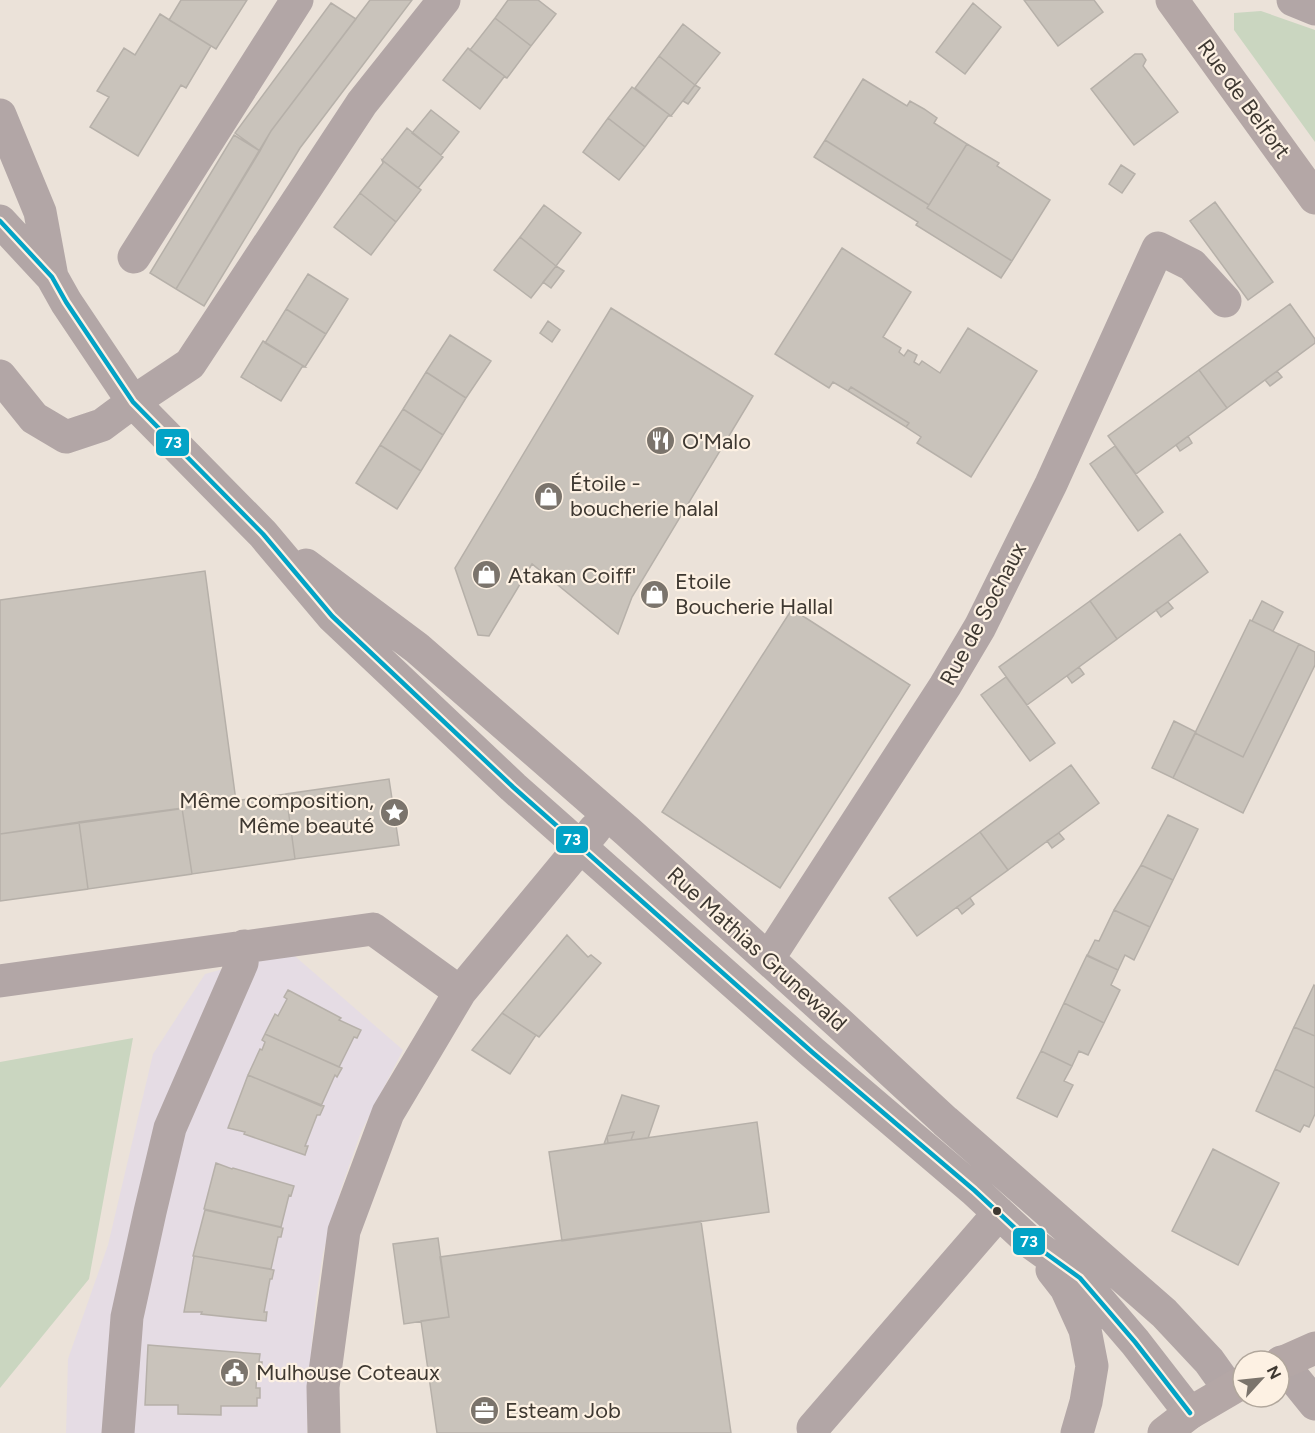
<svg xmlns="http://www.w3.org/2000/svg" width="1315" height="1433" font-family="Figtree,sans-serif">
<style>
.commercial{fill:#e5dce4}
.green{fill:#cad6c0}
.building{fill:#c9c3bb;stroke:#b6b0a9;stroke-width:1.5}
.lines{fill:none;stroke-linecap:round;stroke-linejoin:round}
.minor{stroke:#b2a6a6;stroke-width:33}
.major{stroke:#b4a7a6;stroke-width:33}
.bus-1-casing{stroke:#fdf1e3;stroke-width:9}
.bus-1{stroke:#03a3c6;stroke-width:4.5}
.bus-dot{fill:#3e3831;stroke:#fdf1e3;stroke-width:2}
.labels{text-anchor:middle;dominant-baseline:central;stroke-width:4.5;stroke-linejoin:round;paint-order:stroke}
.street-label{font-size:22px;fill:#3e3831;stroke:#fdf1e3}
.poi-label{font-size:22px;fill:#3e3831;stroke:#fdf1e3;text-anchor:start}
.line-badge{stroke:#fdf1e3;stroke-width:2}
.badge-label{font-size:16px;text-anchor:middle;font-weight:bold;fill:#fff}
</style>
<rect width="100%" height="100%" fill="#ebe2d9"/>
<path class="commercial" d="M289 951 403 1050 361 1132 341 1189 323 1253 316 1299 311 1354 307 1433H66L68 1359 108 1245 153 1054 205 974Z"/>
<path class="green" d="M1261 11 1315 30V142L1234 30V13Z
M133 1038 89 1279 0 1388V1062Z"/>
<path class="building" d="M181 0H247L216 49 169 20Z
M370 0H412L300 148 204 306 176 289 271 131Z
M508 0H538L556 14 531 46 495 18Z
M1024 0H1094L1103 12 1058 46Z
M331 3 356 19 271 131 260 151 235 133Z
M973 3 1001 27 965 74 936 52Z
M160 14 211 46 186 88 181 85 138 156 90 127 109 97 97 91 124 48 135 55Z
M495 18 531 46 507 78 470 50Z
M683 24 720 53 695 85 659 56Z
M468 48 507 78 504 77 480 109 443 80Z
M1135 54H1142L1146 60 1143 66 1178 112 1134 145 1091 89Z
M659 56 695 85 671 116 635 88Z
M863 79 907 106 910 101 924 109 937 118 934 123 967 144 929 205 825 140Z
M695 85 700 88 688 104 683 101Z
M632 87 671 116H668L645 147 608 118Z
M431 110 459 132 441 155 412 133Z
M608 118 645 147 619 180 583 152Z
M407 128 443 157 418 188 382 160Z
M234 135 260 151 176 289 150 273Z
M825 140 929 205 927 208 1012 261 1001 278 916 225 918 222 814 157Z
M967 144 999 163 997 166 1050 200 1012 261 927 208Z
M382 160 421 190 396 222 360 193 383 163Z
M1121 165 1135 174 1122 193 1109 184Z
M360 193 396 222 371 255 334 227Z
M1215 202 1273 282 1248 300 1190 221Z
M544 205 581 233 556 266 520 237Z
M520 237 556 266 531 298 494 270Z
M842 248 911 292 883 337 901 348 899 352 904 356 908 350 917 355 914 362 919 365 922 361 940 373 968 328 1037 371 971 477 917 443 921 437 906 427 909 423 851 387 848 391 833 382 829 388 775 354Z
M556 266 564 271 551 288 543 282Z
M308 274 348 299 326 334 286 309Z
M1290 304 1315 339V343L1227 408 1199 370Z
M611 308 753 396 632 597 618 634 532 564 489 636 478 635 455 568Z
M286 309 326 334 305 367 265 343Z
M548 321 560 330 552 342 540 333Z
M450 335 491 361 466 398 426 372Z
M263 341 305 367H302L281 401 241 377Z
M1199 370 1227 408 1136 474 1108 436Z
M1277 371 1282 377 1270 386 1265 380Z
M426 372 466 398 443 435 403 409Z
M851 387 909 423 906 427 848 391Z
M403 409 443 435 421 471 380 445Z
M1188 436 1192 443 1180 451 1176 445Z
M380 445 421 471 397 509 356 483Z
M1115 446 1163 512 1138 531 1090 464Z
M1180 534 1208 572 1117 639 1090 601Z
M205 571 236 801 0 834V600Z
M1090 601 1117 639 1027 705 999 667Z
M1262 601 1283 612 1273 631 1252 621Z
M1168 602 1173 608 1161 617 1156 610Z
M792 609 910 685 780 888 662 812Z
M1250 620 1299 644 1243 757 1195 733Z
M1299 644 1315 652V665L1243 813 1173 778 1195 733 1243 757Z
M1079 667 1084 674 1072 683 1067 676Z
M1006 677 1055 743 1030 761 981 695Z
M1174 721 1196 732 1173 778 1152 768Z
M1071 765 1099 803 1008 870 980 832Z
M389 779 399 845 295 859 286 794Z
M286 794 295 859 192 874 182 808Z
M182 808 192 874 88 889 79 822Z
M1168 815 1198 829 1173 880 1141 865Z
M79 822 88 889 0 901V834Z
M980 832 1008 870 917 936 889 898Z
M1059 833 1064 839 1052 848 1047 841Z
M1141 865 1173 880 1150 927 1114 910Z
M970 898 974 904 962 914 957 907Z
M1114 910 1150 927 1134 960 1125 955 1118 970 1087 956 1095 940 1099 941Z
M567 935 588 957 591 955 601 963 539 1037 502 1013Z
M1087 955 1118 970 1111 985 1120 990 1104 1023 1064 1003Z
M1314 985 1315 986V1036L1294 1027Z
M288 990 341 1018 339 1020 361 1030 357 1038 354 1037 339 1067 265 1034 275 1014 278 1016 287 999 284 997Z
M1064 1003 1104 1023 1088 1055 1079 1051 1072 1066 1041 1051Z
M502 1013 536 1035 510 1074 472 1050Z
M1294 1027 1315 1036V1088L1275 1069Z
M265 1034 342 1068 337 1077 335 1075 321 1106 248 1075 260 1049 262 1050 265 1042 262 1040Z
M1041 1051 1072 1066 1064 1081 1073 1085 1057 1117 1017 1098Z
M1275 1069 1315 1088V1114L1309 1127 1304 1125 1300 1132 1256 1111Z
M248 1075 324 1106 320 1115H317L305 1146H308L305 1155 244 1134 245 1132 228 1128Z
M622 1095 659 1106 648 1138 631 1140 634 1132 607 1136 608 1143 604 1144Z
M757 1122 769 1212 562 1241 549 1152Z
M634 1132 631 1140 608 1143 607 1136Z
M1213 1149 1279 1183 1238 1265 1172 1231Z
M216 1163 232 1169 233 1168 294 1186 291 1196 289 1195 281 1227 204 1209Z
M205 1210 283 1228 281 1237H278L271 1269 193 1256Z
M701 1221 731 1433H437L421 1321 449 1317 440 1257Z
M438 1238 449 1317 404 1324 393 1244Z
M194 1256 274 1270 272 1279H270L264 1312H267L266 1321 201 1314 202 1312H184Z
M148 1345 260 1354 259 1362H262L261 1372H257L256 1388H260V1398H257V1406H221V1415L178 1414V1405H145Z"/>
<g class="lines">
<path class="minor" d="M1293 0 1315 9
M0 115 40 212 52 277
M0 221 52 277 66 302 133 402 263 534 332 616 513 787 812 1052 974 1190 1030 1242 1080 1278 1135 1342 1190 1413
M134 257 297 0
M0 376 34 418 66 437 102 425 133 402 190 364 362 103 444 0
M306 565 417 648 627 831 840 1024 945 1121 1164 1313 1209 1361 1229 1389
M768 959 945 686 980 627 1051 484 1158 248 1192 265 1225 301
M0 981 373 929 460 992
M1052 1270 1066 1288 1085 1330 1092 1366 1086 1402 1077 1433
M1281 1362 1315 1404
M813 1428 999 1213
M118 1433 127 1317 150 1212 170 1128 242 963 244 946
M324 1433 323 1387 344 1231 388 1113 460 992 595 829"/>
<path class="major" d="M1172 0 1315 198
M1279 1364 1315 1348
M1164 1433 1190 1413 1243 1382"/>
<defs>
<path id="bus-1" d="M0 221 52 277 66 302 133 402 263 534 332 616 513 787 812 1052 974 1190 1030 1242 1080 1278 1135 1342 1190 1413"/>
</defs>
<use href="#bus-1" class="bus-1-casing"/>
<use href="#bus-1" class="bus-1"/>
</g>
<defs>
<symbol id="restaurant-disc" viewBox="-11 -11 22 22"><circle r="9.5" fill="#7b746c" stroke="#fdf1e3"/><path d="M-5-6h1v4h1v-4h1v4h1v-4h1v5L-1.5 .5V6h-2V.5L-5-1ZM5-6V6H3V1.5H1.5Q1.5-4 5-6Z" fill="#fff"/></symbol>
<symbol id="shop-disc" viewBox="-11 -11 22 22"><circle r="9.5" fill="#7b746c" stroke="#fdf1e3"/><path d="M-5-2.5h2.3a2.7 3.5 0 0 1 5.4 0H5L5.5 6h-11ZM-1.5-2.5h3a1.5 2.3 0 0 0-3 0Z" fill="#fff"/></symbol>
<symbol id="sight-disc" viewBox="-11 -11 22 22"><circle r="9.5" fill="#7b746c" stroke="#fdf1e3"/><path d="M0-6L1.8-2.2L6-1.7L2.9 1.2L3.7 5.4L0 3.3L-3.7 5.4L-2.9 1.2L-6-1.7L-1.8-2.2Z" fill="#fff"/></symbol>
<symbol id="civic-disc" viewBox="-11 -11 22 22"><circle r="9.5" fill="#7b746c" stroke="#fdf1e3"/><path d="M-.6-6.5H3V-4.5H.6V-3L4-1V1h2V6H-6V1h2V-1L-.6-3ZM-1.2 2.5V6h2.4V2.5Z" fill="#fff"/></symbol>
<symbol id="office-disc" viewBox="-11 -11 22 22"><circle r="9.5" fill="#7b746c" stroke="#fdf1e3"/><path d="M-6-3h4V-5.5h4V-3h4V5H-6ZM-1-4.5V-3h2v-1.5ZM-6 0V1H6V0Z" fill="#fff"/></symbol>
</defs>
<g fill-rule="evenodd">
<use href="#restaurant-disc" x="644" y="424" width="33" height="33"/>
<use href="#shop-disc" x="532" y="480" width="33" height="33"/>
<use href="#shop-disc" x="470" y="558" width="33" height="33"/>
<use href="#shop-disc" x="638" y="578" width="33" height="33"/>
<use href="#sight-disc" x="378" y="796" width="33" height="33"/>
<use href="#civic-disc" x="218" y="1356" width="33" height="33"/>
<use href="#office-disc" x="468" y="1394" width="33" height="33"/>
</g>
<circle class="bus-dot" cx="997" cy="1211" r="5"/>
<g class="labels">
<g class="street-label">
<text transform="translate(1244 99) rotate(54)">Rue de Belfort</text>
<text transform="translate(983 614) rotate(-62)">Rue de Sochaux</text>
<text transform="translate(757 949) rotate(42)">Rue Mathias Grunewald</text>
</g>
<g class="poi-label">
<text x="682" y="441">O'Malo</text>
<text x="570" y="483">Étoile -<tspan x="570" dy="25">boucherie halal</tspan></text>
<text x="508" y="575">Atakan Coiff'</text>
<text x="675" y="581">Etoile<tspan x="675" dy="25">Boucherie Hallal</tspan></text>
<text x="374" y="800" text-anchor="end">Même composition,<tspan x="374" dy="25">Même beauté</tspan></text>
<text x="256" y="1372">Mulhouse Coteaux</text>
<text x="505" y="1410">Esteam Job</text>
</g>
</g>
<g class="line-badge">
<rect x="155" y="428" width="35" height="29" rx="6" fill="#03a3c6"/>
<rect x="555" y="825" width="34" height="29" rx="6" fill="#03a3c6"/>
<rect x="1012" y="1227" width="34" height="29" rx="6" fill="#03a3c6"/>
</g>
<g class="badge-label">
<text x="173" y="448">73</text>
<text x="572" y="845">73</text>
<text x="1029" y="1247">73</text>
</g>
<g transform="translate(1261 1379) rotate(63)"><circle r="28" fill="#fdf1e3" stroke="#b1a79c" stroke-width="1.5"/>
<path d="M0-4.5L10 22L0 15L-10 22Z" fill="#7b746c"/>
<text y="-9" font-size="16" font-weight="bold" text-anchor="middle" fill="#3e3831">N</text>
</g>
</svg>
